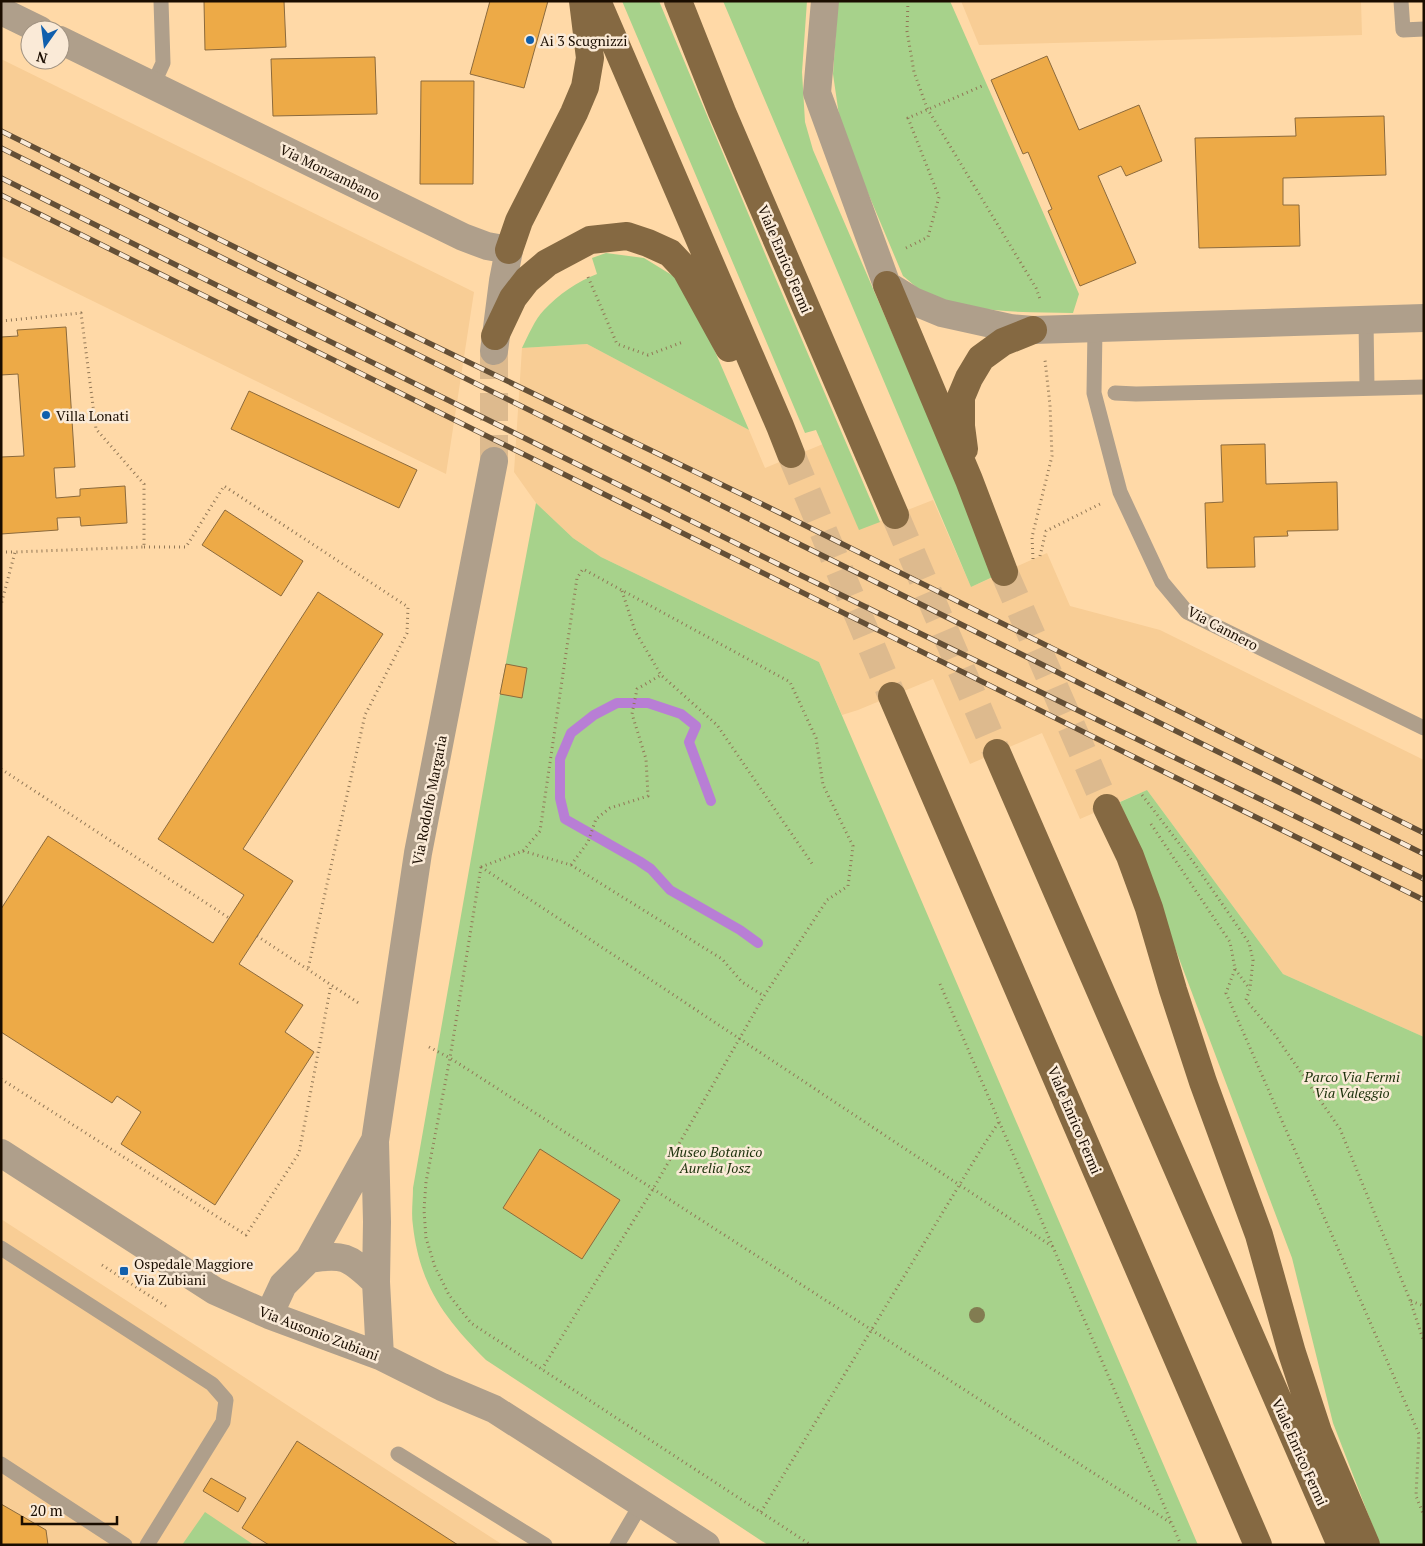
<svg xmlns="http://www.w3.org/2000/svg" width="1425" height="1546" font-family="'PT Serif',serif">
<style>
.built{fill:#f8cd95}
.green{fill:#a7d28b}
.lines{fill:none;stroke-linecap:round;stroke-linejoin:round}
.stream{stroke:#b87ed5;stroke-width:10}
.building{fill:#edaa47;stroke:#8c6a3c}
.street-tunnel{stroke:#ddba8e;stroke-width:28;stroke-dasharray:28 14;stroke-linecap:butt}
.primary-tunnel{stroke:#ddba8e;stroke-width:28;stroke-dasharray:28 14;stroke-linecap:butt}
.path{stroke:#917756;stroke-width:3;stroke-dasharray:1 4;stroke-linecap:butt}
.lane{stroke:#af9f8b;stroke-width:15}
.street{stroke:#af9f8b;stroke-width:28}
.primary{stroke:#856942;stroke-width:28}
.rail-casing{stroke:#644f36;stroke-width:5.5}
.rail{stroke:#faead7;stroke-width:4;stroke-dasharray:11;stroke-linecap:butt}
.tree{fill:#827c51}
.poi-dot{fill:#105fad;stroke:#faead7;stroke-width:2}
.labels{text-anchor:middle;dominant-baseline:central;stroke-width:5;stroke-linejoin:round;paint-order:stroke}
.poi-label{font-size:14px;fill:#1a0d00;stroke:#faead7;text-anchor:start}
.street-label{font-size:14px;fill:#1a0d00;stroke:#faead7}
.park-label{font-size:14px;font-style:italic;fill:#1b300a;stroke:#faead7}
</style>
<rect width="100%" height="100%" fill="#ffd9a7"/>
<path class="built" d="M961 1H1361L1362 35 979 45Z
M1 59 474 292 446 474 1 256Z
M587 344 749 430 765 468 823 444 859 529 933 500 971 587 1047 553 1070 606 1160 630 1424 760V1037L1283 974 1147 790 1080 819 1042 733 970 764 933 679 858 710 842 715 819 662 601 557 573 538 536 503 514 472 522 348Z
M1 1219 424 1494 503 1545H1Z"/>
<path class="green" d="M622 1H659L766 256 880 522 859 530 816 430 805 433Z
M723 1H807L802 72 805 122 813 150 997 575 971 587Z
M838 1H950L1079 294 1073 313C1023 312 971 314 924 292 917 289 910 281 903 276L841 129 833 74Z
M606 253 644 258 675 277 694 303 749 430 587 344 522 348C528 336 535 319 544 310 558 295 578 281 597 274L592 258Z
M536 503 573 538 601 557 819 662 1198 1545H768L486 1360C445 1319 420 1286 413 1226 411 1214 413 1200 413 1188L500 694Z
M1147 790 1283 974 1424 1037V1545H1380L1333 1423 1292 1258 1120 802Z
M205 1512 254 1545H182Z"/>
<g class="lines">
<path class="stream" d="M711 801 689 742 696 726 681 714 648 703H617L594 715 571 733 560 759V798L565 819 639 861 651 869 670 890 740 930 758 943"/>
</g>
<path class="building" d="M204 1H284L286 47 205 50Z
M490 1H548L524 88 470 74Z
M1047 56 1079 130 1139 105 1162 161 1126 176 1121 166 1098 176 1136 263 1080 286 1048 211 1052 209 1028 152 1023 154 991 80Z
M375 57 377 114 273 116 271 59Z
M421 81H474L473 184H420Z
M1384 116 1386 175 1283 178V205H1299L1300 246 1199 248 1195 138 1296 136 1295 118Z
M66 327 75 467 54 468 56 498 80 496V489L125 486 127 523 81 526 80 517 57 518 58 530 1 534V457L24 456 18 374 1 375V337L18 336 17 330Z
M249 391 417 470 399 508 231 429Z
M1265 444 1266 484 1337 482 1338 530 1287 531 1288 536 1254 537 1255 567 1207 568 1205 503 1223 502 1221 445Z
M225 510 303 561 281 596 202 545Z
M318 592 383 634 243 849 293 881 239 964 303 1005 285 1032 314 1052 215 1205 121 1144 141 1112 117 1096 112 1103 1 1032V909L48 836 213 943 244 895 158 839Z
M506 664 527 668 522 698 500 694Z
M540 1149 620 1200 582 1259 503 1208Z
M297 1441 458 1545H269L242 1528Z
M211 1478 246 1498 238 1512 203 1491Z
M1 1504 46 1530 48 1545H1Z"/>
<g class="lines">
<path class="street-tunnel" d="M494 351V461"/>
<path class="primary-tunnel" d="M791 454 892 696
M895 515 997 753
M1004 572 1107 808"/>
<path class="path" d="M908 1 907 31 914 72 927 108 1036 288 1040 299
M906 248 928 237 939 197 908 118 982 86
M588 277 617 344 648 355 683 342
M1 321 81 313 96 429 144 484V547L15 552
M144 547H186L224 486 408 607 407 633 365 715 308 969
M1 552H15L1 605
M1040 556 1046 531 1100 504
M1033 559 1032 537 1052 456 1050 405 1045 360
M622 591 635 631 661 675 717 725 813 865
M1 769 229 918
M1142 795 1194 863 1249 943 1253 960 1250 989 1246 1000 1275 1035 1340 1129 1410 1300 1424 1342
M1151 824 1230 942 1235 969 1226 993 1419 1434 1416 1496 1424 1516
M523 851 571 865 588 842 596 819 610 808 648 796 646 759 632 714 637 689 661 675
M571 865 722 959 742 982 764 996
M481 867 523 851 540 831 577 578 583 569 790 682 816 738 823 785 853 846 848 886 827 900 764 996 653 1189 542 1369
M481 867 450 1058 426 1182 424 1210 426 1238 435 1267 449 1295 471 1323 811 1545
M481 867 1053 1247
M257 936 360 1004
M1235 969 1249 988
M940 984 1181 1545
M429 1047 450 1058 1171 1523
M1 1079 246 1235 299 1153 331 985
M102 1265 167 1307
M1411 1301 1424 1306
M761 1512 983 1146 999 1122"/>
<path class="lane" d="M1401 1 1403 30 1424 29
M153 85 163 63 161 1
M1366 320 1367 388
M1095 329 1094 393 1120 492 1162 582 1187 612 1424 728
M1115 393 1136 394 1424 387
M1 1248 212 1384 226 1400 223 1422 147 1545
M398 1454 545 1545
M1 1464 125 1545
M617 1545 641 1504"/>
<path class="street" d="M825 1 817 93 887 285 913 301 942 313 1010 328 1033 330 1424 318
M1 11 40 30
M60 40 463 237 487 246 509 250 503 281 494 351
M1 1153 215 1291 269 1315 380 1356 442 1387 494 1409 706 1545
M309 1259C347 1253 349 1258 376 1282
M269 1315 283 1285 309 1259 374 1142
M380 1356 376 1282 377 1222 375 1141 418 853 494 461"/>
<path class="primary" d="M597 1 780 426 791 454
M678 1 722 112 895 515
M509 250 519 221 574 113 585 87 590 58 583 1
M887 285 969 480 1004 572
M495 336 513 298 527 280 547 263 590 240 627 236 648 243 670 253 686 270 729 348
M964 449 961 426V397L969 378 981 358 1003 342 1033 330
M892 696 1258 1545
M997 753 1341 1545
M1107 808 1130 856 1149 908 1173 990 1203 1082 1259 1235 1292 1353 1318 1432 1366 1545"/>
<defs>
<path id="rail" d="M1 131 408 333 768 507 1424 833
M1 148 1424 854
M1 178 794 572 1424 879
M1 195 1146 763 1424 900"/>
</defs>
<use href="#rail" class="rail-casing"/>
<use href="#rail" class="rail"/>
</g>
<circle class="tree" cx="977" cy="1315" r="8"/>
<g class="poi-dot">
<circle cx="530" cy="40" r="5"/>
<circle cx="46" cy="415" r="5"/>
<rect x="119" y="1266" width="10" height="10" rx="2.5"/>
</g>
<g class="labels">
<g class="poi-label">
<text x="540" y="40">Ai 3 Scugnizzi</text>
<text x="56" y="415">Villa Lonati</text>
<text x="134" y="1263">Ospedale Maggiore<tspan x="134" dy="16">Via Zubiani</tspan></text>
</g>
<g class="street-label">
<text transform="translate(330 172) rotate(26)">Via Monzambano</text>
<text transform="translate(785 259) rotate(67)">Viale Enrico Fermi</text>
<text transform="translate(1223 628) rotate(28)">Via Cannero</text>
<text transform="translate(429 800) rotate(-79)">Via Rodolfo Margaria</text>
<text transform="translate(1075 1120) rotate(67)">Viale Enrico Fermi</text>
<text transform="translate(319 1333) rotate(21)">Via Ausonio Zubiani</text>
<text transform="translate(1300 1452) rotate(66)">Viale Enrico Fermi</text>
</g>
<g class="park-label">
<text x="1352" y="1076">Parco Via Fermi<tspan x="1352" dy="16">Via Valeggio</tspan></text>
<text x="715" y="1151">Museo Botanico<tspan x="715" dy="16">Aurelia Josz</tspan></text>
</g>
</g>
<rect width="1425" height="1546" fill="none" stroke="#1a0d00" stroke-width="5"/>
<g transform="translate(45 45) rotate(194)"><circle r="24" fill="#faead7" stroke="#a09281"/>
<path d="M0-4L9 19L0 12L-9 19Z" fill="#105fad"/>
<text y="-8" font-size="14" font-weight="bold" text-anchor="middle" fill="#1a0d00">N</text>
</g>
<path d="M22 1516v8h95v-8" fill="none" stroke="#1a0d00" stroke-width="2.5"/>
<text x="30" y="1516" font-size="15" fill="#1a0d00" stroke="#faead7" stroke-width="4" paint-order="stroke">20 m</text>
</svg>
